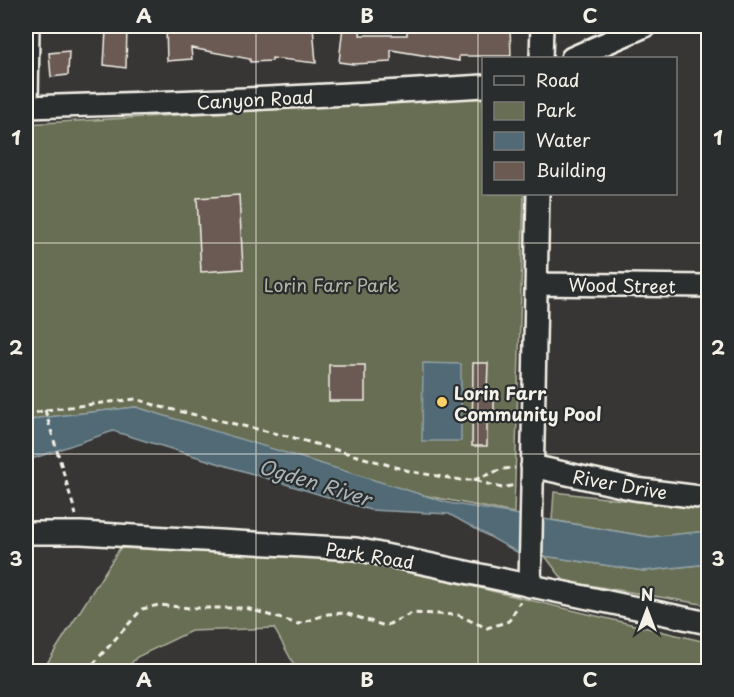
<svg xmlns="http://www.w3.org/2000/svg" width="734" height="697" font-family="'Playpen Sans',sans-serif">
<style>
.green{fill:#676e53;stroke:#aeb09e;stroke-width:1.5}
.water{fill:#516a76;stroke:#92a0a4;stroke-width:1.5}
.building{fill:#6a5a52;stroke:#f4f1e8;stroke-width:1.5}
.lines{fill:none;stroke-linecap:round;stroke-linejoin:round}
.minor-casing{stroke:#f4f1e8;stroke-width:26}
.path{stroke:#f4f1e8;stroke-width:3;stroke-dasharray:6 4.5;stroke-linecap:butt}
.minor{stroke:#2a2d2e;stroke-width:21}
.grid{fill:none;stroke:#f4f1e8;stroke-width:1.5;stroke-opacity:0.55}
.poi-dot{fill:#ffd166;stroke:#2a2d2e;stroke-width:2}
.labels{text-anchor:middle;dominant-baseline:central;stroke-width:4.5;stroke-linejoin:round;paint-order:stroke}
.street-label{font-size:18px;fill:#f4f1e8;stroke:#2a2d2e}
.park-label{font-size:18px;fill:#b5b6a5;stroke:#2a2d2e}
.poi-label{font-size:18px;font-weight:bold;fill:#f4f1e8;stroke:#2a2d2e;text-anchor:start}
.water-label{font-size:20px;font-style:italic;fill:#abb4b5;stroke:#2a2d2e}
.neatline{fill:none;stroke:#f4f1e8;stroke-width:2}
.grid-label{font-size:20px;text-anchor:middle;font-weight:bold;fill:#f4f1e8}
</style>
<rect width="100%" height="100%" fill="#373635"/>
<filter id="ink" filterUnits="userSpaceOnUse"><feTurbulence type="fractalNoise" baseFrequency=".0167" numOctaves="2"/><feDisplacementMap in="SourceGraphic" scale="12" xChannelSelector="R" yChannelSelector="G"/><feConvolveMatrix kernelMatrix="1 2 1 2 8 2 1 2 1" color-interpolation-filters="sRGB"/></filter>
<g filter="url(#ink)">
<path class="green" d="M483 97 484 194H524L514 513 382 487 136 407 39 418 26 422V124Z
M554 492 708 510V531L650 537 552 520Z
M120 548 357 559 706 642 708 643V671L298 672 274 628 191 631 137 657 124 671 29 672 44 668Z
M545 556 644 571 708 564V605L564 581Z"/>
<path class="water" d="M423 363 461 364V441H422Z
M136 407 449 503 650 537 708 531V564L644 571 517 552 449 514 370 510 113 431 26 461V422L39 418Z"/>
<path class="building" d="M166 26H313L316 63 272 58V61L250 62V59L191 48 192 59 167 61Z
M343 26H361L360 35H407V26H426V28L510 26 511 56H459V61L391 50V62L353 64 339 62Z
M127 28 126 68 104 65 106 30Z
M69 51 68 75 51 77 49 53Z
M239 195 243 269 201 272 197 198Z
M473 363H488L487 392H494V414H487V446H472Z
M329 365H365V401H329Z"/>
<g class="lines">
<defs>
<path id="minor" d="M541 58 542 26
M572 58 645 26
M26 107C178 103 331 96 484 86
M27 107 28 26
M536 284 708 286
M532 466 635 489 708 498
M26 533H81L356 549 708 623
M530 586 538 194"/>
</defs>
<use href="#minor" class="minor-casing"/>
<path class="path" d="M45 410 76 515
M26 416 45 410 136 399 161 407 291 437 413 472 461 480H474L502 488 515 485
M474 480 502 469 515 468
M86 672 142 609 159 605 190 608H246L298 624 328 614 345 613 385 626 412 613 458 615 487 628 509 621 520 602"/>
<use href="#minor" class="minor"/>
</g>
</g>
<path class="grid" d="M256 26V672M478 26V672M26 243H708M26 454H708"/>
<circle class="poi-dot" cx="442" cy="402" r="6"/>
<g class="labels">
<g class="street-label">
<text transform="translate(255 99) rotate(-3)">Canyon Road</text>
<text transform="translate(622 285) rotate(1)">Wood Street</text>
<text transform="translate(620 484) rotate(10)">River Drive</text>
<text transform="translate(370 555) rotate(9)">Park Road</text>
</g>
<g class="park-label">
<text x="331" y="284">Lorin Farr Park</text>
</g>
<g class="poi-label">
<text x="454" y="392">Lorin Farr<tspan x="454" dy="21">Community Pool</tspan></text>
</g>
<g class="water-label">
<text transform="translate(315 482) rotate(17)">Ogden River</text>
</g>
</g>
<rect width="734" height="697" fill="none" stroke="#2a2d2e" stroke-width="66"/>
<rect x="482" y="57" width="195" height="138" fill="#2a2d2e" stroke="#7b7b78" stroke-width="1.5"/>
<rect x="494" y="76" width="30" height="9" fill="#2a2d2e" stroke="#7b7b78" stroke-width="1.5"/>
<text x="536" y="87" font-size="18" fill="#f4f1e8">Road</text>
<rect x="494" y="102" width="30" height="18" fill="#676e53" stroke="#7b7b78" stroke-width="1.5"/>
<text x="536" y="117" font-size="18" fill="#f4f1e8">Park</text>
<rect x="494" y="132" width="30" height="18" fill="#516a76" stroke="#7b7b78" stroke-width="1.5"/>
<text x="536" y="147" font-size="18" fill="#f4f1e8">Water</text>
<rect x="494" y="162" width="30" height="18" fill="#6a5a52" stroke="#7b7b78" stroke-width="1.5"/>
<text x="536" y="177" font-size="18" fill="#f4f1e8">Building</text>
<g transform="translate(647 610)" stroke="#2a2d2e" stroke-width="4.5" paint-order="stroke">
<path d="M0-4.5L10 22L0 15L-10 22Z" fill="#f4f1e8"/>
<text y="-9" font-size="16" font-weight="bold" text-anchor="middle" fill="#f4f1e8">N</text>
</g>
<rect x="33" y="33" width="668" height="631" class="neatline"/>
<g class="grid-label">
<text x="144" y="23">A</text>
<text x="367" y="23">B</text>
<text x="590" y="23">C</text>
<text x="16" y="145">1</text>
<text x="718" y="145">1</text>
<text x="16" y="355">2</text>
<text x="718" y="355">2</text>
<text x="16" y="566">3</text>
<text x="718" y="566">3</text>
<text x="144" y="687">A</text>
<text x="367" y="687">B</text>
<text x="590" y="687">C</text>
</g>
</svg>
